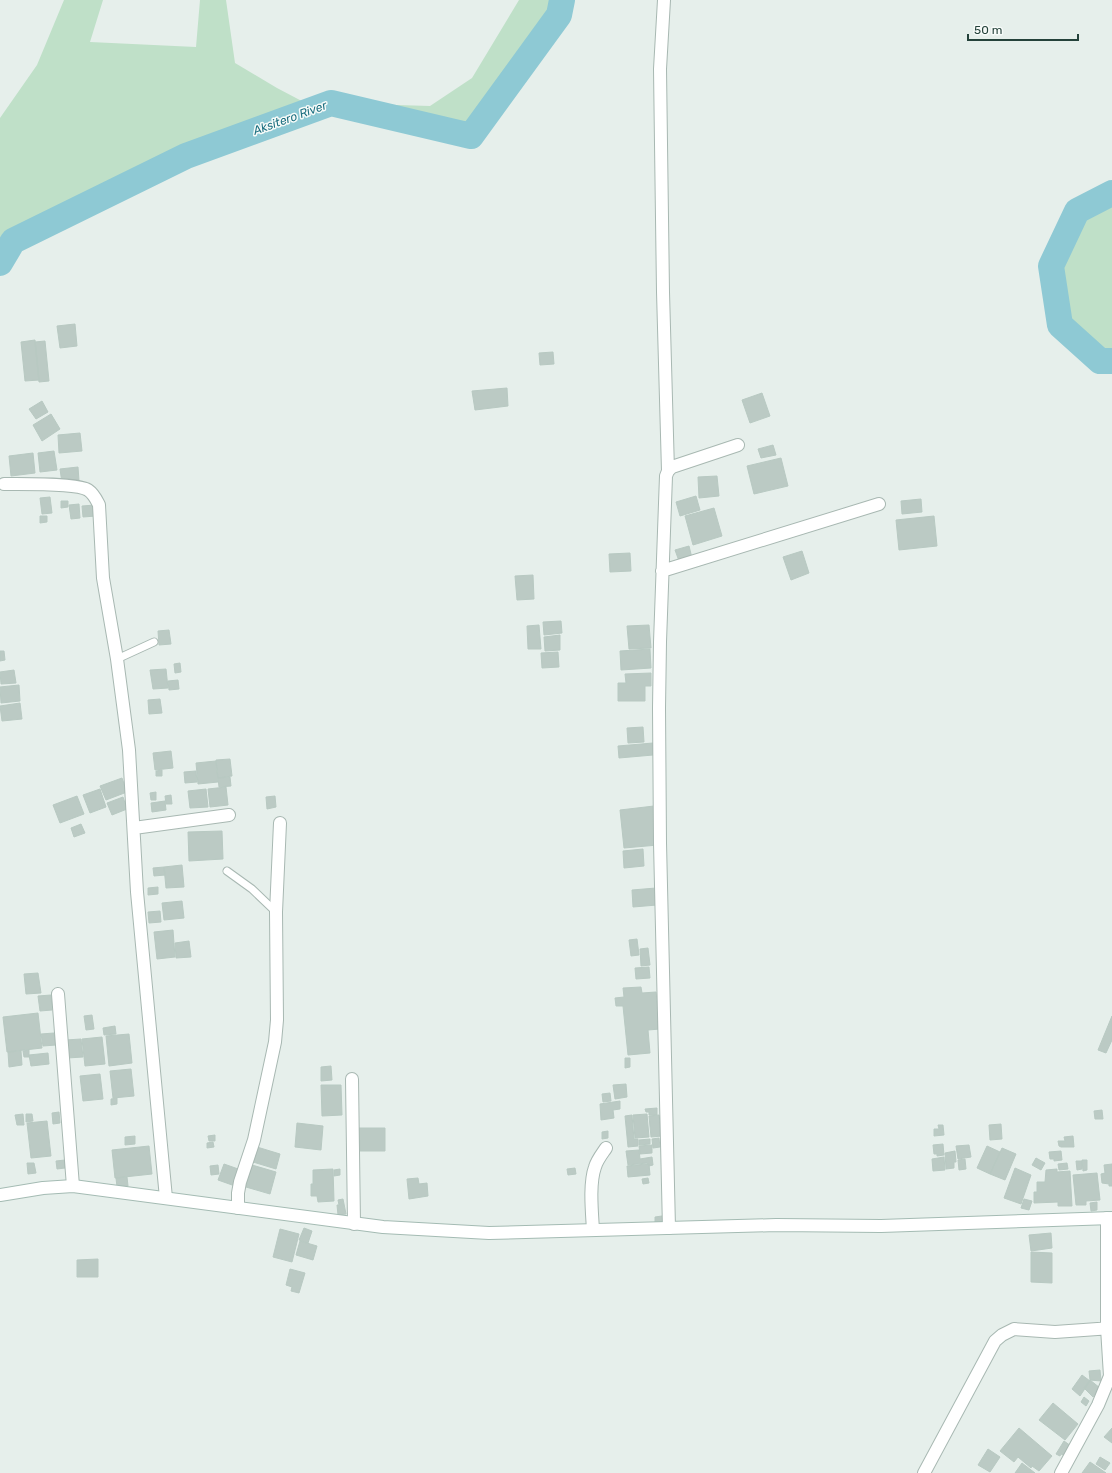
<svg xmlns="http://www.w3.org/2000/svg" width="1112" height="1473" font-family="Rubik,sans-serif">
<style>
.green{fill:#bfe0c8}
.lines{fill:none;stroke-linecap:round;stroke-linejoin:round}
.river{stroke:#8ec9d4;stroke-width:26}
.building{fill:#bbcac4;stroke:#b8c9c2}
.lane-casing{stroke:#a8b8b2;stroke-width:9}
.street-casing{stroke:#a8b8b2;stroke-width:14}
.secondary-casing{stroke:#a4bbb3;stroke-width:14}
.lane{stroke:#fff;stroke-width:7}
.street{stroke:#fff;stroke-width:12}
.secondary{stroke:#fff;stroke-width:12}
.labels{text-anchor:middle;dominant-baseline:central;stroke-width:3;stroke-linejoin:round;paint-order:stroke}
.water-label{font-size:12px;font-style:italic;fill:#1c6f80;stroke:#f7fbf9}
</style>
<rect width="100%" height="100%" fill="#e6efeb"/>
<path class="green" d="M64 0H103L90 42 196 47 200 0H226L235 63 277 88 315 108 13 241 0 263V118L37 65Z
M519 0H562L559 15 471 136 331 103 430 106 472 78Z
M1112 193V361H1100L1060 325 1051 266 1077 211Z"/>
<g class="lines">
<path class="river" d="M1112 193 1077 211 1051 266 1060 325 1100 361H1112
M0 263 13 241 186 156 331 103 471 136 559 15 562 0"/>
</g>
<path class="building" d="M75 324 77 346 60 348 57 326Z
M35 340 39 380 25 381 21 342Z
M45 341 49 381 39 382 35 342Z
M553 352 554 364 540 365 539 353Z
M507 388 508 406 475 410 472 391Z
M762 393 770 416 750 423 742 400Z
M42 401 48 412 36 419 29 409Z
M51 414 60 429 42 441 33 425Z
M80 433 82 451 59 453 58 435Z
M773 445 776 455 761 458 758 449Z
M54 451 57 470 40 472 38 453Z
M33 453 35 473 11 476 9 456Z
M781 458 788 486 754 494 747 466Z
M78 467 79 481 62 483 60 469Z
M717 476 719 496 699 498 698 477Z
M696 496 700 510 680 516 676 502Z
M50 497 52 513 42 514 40 498Z
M921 499 922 512 902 514 901 501Z
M61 501H68V507L61 508Z
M79 504 80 518 71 519 69 505Z
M95 505 96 516 83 517 82 506Z
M714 508 722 536 693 545 685 516Z
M40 516H47V522L40 523Z
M934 516 937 546 899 550 896 520Z
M689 546 692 558 679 561 675 550Z
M802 551 809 573 791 580 783 557Z
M630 553 631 571 610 572 609 554Z
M533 575 534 599 517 600 515 576Z
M561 621 562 633 544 635 543 622Z
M539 625 541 649H528L527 626Z
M649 625 651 648 629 649 627 626Z
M169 630 171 644 159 645 158 631Z
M560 635V650L545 651 544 637Z
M650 649 651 668 621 670 620 651Z
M0 651H4L5 660 0 661Z
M558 652 559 667 542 668 541 653Z
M180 663 181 672 175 673 174 664Z
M166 669 168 688 153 689 150 670Z
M14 670 16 683 1 684 0 672Z
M651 673V686H645V701H618V683H626L625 674Z
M178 680 179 689 169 690 168 681Z
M19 685 20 701 1 703 0 687Z
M160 699 162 713 149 714 148 700Z
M20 703 22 719 2 721 0 706Z
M643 727 644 742 628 743 627 728Z
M653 743V755L619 758 618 746Z
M171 751 173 768 155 770 153 753Z
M230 759 232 776 218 778 216 760Z
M216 761 218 782 198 784 196 763Z
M162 770V776H156V771Z
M196 771 197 782 185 783 184 772Z
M230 777 231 786 219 787 218 778Z
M122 778 127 792 106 800 100 786Z
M226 787 228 805 210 807 208 789Z
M100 789 106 807 90 813 83 795Z
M206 789 208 807 190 808 188 791Z
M156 792V800H151L150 793Z
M171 795 172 804H166L165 796Z
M77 796 84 814 60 823 53 805Z
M275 796 276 807 267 809 266 797Z
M123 797 127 809 112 815 107 803Z
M165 801 166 810 152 812 151 803Z
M654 806 658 845 624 848 620 810Z
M81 824 85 833 74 837 71 828Z
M222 831 223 859 189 861 188 832Z
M643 849 644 866 624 868 623 851Z
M182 865 184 887 166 888 164 867Z
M164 867 165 875 154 876 153 868Z
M158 887V894L148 895V888Z
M656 888 657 905 633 907 632 890Z
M182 901 184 918 164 920 162 903Z
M160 911 161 922 149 923 148 912Z
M173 930 175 957 157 959 154 932Z
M637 939 639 955 631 956 629 940Z
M189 941 191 957 176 958 175 943Z
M648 948 650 965 641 966 640 949Z
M649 967 650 978 636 979 635 968Z
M38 973 41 993 26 994 24 974Z
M641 987 642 993 656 992 660 1029 648 1030 650 1053 628 1055 623 1006H616L615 998 624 997 623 988Z
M51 995 52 1010 40 1011 38 996Z
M38 1013 42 1048 7 1052 3 1017Z
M92 1015 94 1029 86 1030 84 1016Z
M1112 1016V1040L1106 1053 1098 1050Z
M115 1026 116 1034 104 1035 103 1028Z
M54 1033 56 1045 43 1046 41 1034Z
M129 1034 132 1063 109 1066 106 1036Z
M102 1037 105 1064 85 1066 82 1039Z
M81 1039 83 1057 67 1058 66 1040Z
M29 1050V1057H24L23 1051Z
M21 1051 22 1065 9 1067 8 1052Z
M48 1053 49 1064 31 1066 29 1055Z
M625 1058H630V1067L625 1068Z
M331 1066 332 1080 321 1081V1067Z
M131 1069 134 1096 113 1098 110 1071Z
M100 1074 103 1099 83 1101 80 1076Z
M626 1084 627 1097 615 1099 613 1085Z
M321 1085H341L342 1115 322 1116Z
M610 1093 611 1101 603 1102 602 1094Z
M117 1098V1104L111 1105V1099Z
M620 1101V1109L613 1110 614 1118 601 1120 600 1104Z
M657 1108V1115H649V1112H646L645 1109Z
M1102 1110 1103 1119H1095L1094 1111Z
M59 1112 60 1123 53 1124 52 1113Z
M23 1114 24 1125H17L15 1115Z
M26 1114H32L33 1121 26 1122Z
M647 1114 649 1137 635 1138 633 1115Z
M632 1115 634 1139H638V1146L628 1147 625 1116Z
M659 1115 662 1136 651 1137 649 1116Z
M47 1121 51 1156 31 1158 27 1123Z
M297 1123 323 1126 321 1150 295 1147Z
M1001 1124 1002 1139 990 1140 989 1125Z
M938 1125H943L944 1135 934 1136V1129H939Z
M359 1128H385V1151H360Z
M608 1131V1138L602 1139V1132Z
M215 1135V1141H209L208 1136Z
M135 1136V1144L125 1145V1137Z
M1073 1136 1074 1147H1061L1059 1146 1058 1141H1065L1064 1137Z
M659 1138 660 1147 653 1148 652 1139Z
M650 1139V1144L639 1145V1140Z
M213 1142 214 1147 207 1148V1143Z
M943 1144 944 1155 937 1156V1154H934L933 1145Z
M652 1145V1153L640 1154 639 1146Z
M969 1145 971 1157 958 1159 956 1146Z
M149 1146 152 1174 115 1178 112 1150Z
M987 1146 1000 1152 990 1174 977 1168Z
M257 1147 280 1154 276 1169 253 1162Z
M1002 1148 1016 1154 1005 1180 990 1174Z
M639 1150 640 1159 652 1157 653 1165 649 1166 647 1163 628 1165 626 1151Z
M955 1151 956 1162H954V1168L946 1169 945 1153Z
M1061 1151 1062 1160 1054 1161V1159H1050L1049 1152Z
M944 1157 945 1170 933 1171 932 1159Z
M1036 1158 1045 1163 1041 1170 1032 1165Z
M965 1159 966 1169 959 1170 958 1160Z
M65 1160V1168L57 1169 56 1161Z
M1082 1160H1087V1170L1083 1171Z
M1076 1161H1082V1169L1077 1170Z
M27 1163H34L36 1173 28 1174Z
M1067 1163 1068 1169 1059 1170 1058 1164Z
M224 1164 241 1170 235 1186 218 1180Z
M646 1164H649L650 1175 628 1177 627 1166Z
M1112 1164V1186H1109V1184L1102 1183 1101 1174 1105 1173 1104 1165Z
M218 1165 219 1174 211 1175 210 1166Z
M252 1165 276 1172 270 1194 246 1187Z
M575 1168 576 1174 568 1175 567 1169Z
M1015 1168 1031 1175 1021 1204 1004 1198Z
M333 1169 334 1201 318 1202 317 1196H311V1184H313V1170Z
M340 1169V1175L334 1176V1170Z
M1057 1169V1172L1070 1171 1072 1206H1058V1202L1034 1203V1192H1037V1182H1045L1046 1170Z
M1097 1173 1100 1200 1086 1201V1205H1076L1073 1175Z
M127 1177 128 1186 117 1187 116 1178Z
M418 1178 419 1184 427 1183 428 1196 409 1199 407 1179Z
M648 1178 649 1183 643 1184 642 1179Z
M343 1199 346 1214 338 1215 337 1205H339L338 1200Z
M1024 1199 1032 1201 1029 1210 1021 1208Z
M1097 1202V1210L1091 1211 1090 1203Z
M662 1216 663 1223 655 1224V1217Z
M304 1228 312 1231 308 1243 299 1240Z
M280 1229 299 1234 292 1262 273 1257Z
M1051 1233 1052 1248 1031 1251 1029 1235Z
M300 1241 317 1246 313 1260 296 1255Z
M1031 1252 1052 1253V1283L1031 1282Z
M98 1259V1277H77V1260Z
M290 1269 305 1273 299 1293 291 1291 292 1287 286 1285Z
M1100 1370 1101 1381 1090 1380 1089 1371Z
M1082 1375 1090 1381 1080 1396 1072 1389Z
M1090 1380 1100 1388 1093 1397 1084 1388Z
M1084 1397 1089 1401 1086 1406 1081 1402Z
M1053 1403 1078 1424 1065 1440 1039 1420Z
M1019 1428 1052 1456 1039 1471 1032 1466 1031 1468 1018 1457 1014 1462 1000 1451Z
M1112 1428V1443L1104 1437Z
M1064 1441 1071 1446 1065 1456 1061 1454 1060 1456 1056 1454Z
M988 1449 1000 1457 990 1472 978 1465Z
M1100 1457 1110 1463 1105 1470 1096 1464Z
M1090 1462 1106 1473H1082Z
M1022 1463 1035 1473H1015Z"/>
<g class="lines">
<defs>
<path id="lane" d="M117 659 154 642
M227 871 252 889 276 912"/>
<path id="street" d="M664 0 660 69 663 292 668 471
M4 484C20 484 77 483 88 490 94 494 96 499 99 505L103 578 117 659 129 750 137 892 166 1198
M662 571 879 504
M134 828 229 815
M58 994 73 1186
M352 1079 354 1224
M238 1208V1193L240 1182 254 1140 275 1042 277 1020 276 912 280 823
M669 1228 660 843 659 708 660 642 666 476 668 471 672 467 738 445
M593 1230C592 1212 589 1184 595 1167 597 1160 602 1154 606 1148
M924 1473 995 1341 1002 1335 1014 1329 1055 1332 1112 1328
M1061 1473 1098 1405 1110 1376 1107 1328V1218"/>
<path id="secondary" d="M0 1195 43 1188 73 1186 383 1227 489 1233 776 1225 881 1226 1112 1218"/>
</defs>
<use href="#lane" class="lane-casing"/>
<use href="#street" class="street-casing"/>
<use href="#secondary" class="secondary-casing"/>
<use href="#lane" class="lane"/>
<use href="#street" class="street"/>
<use href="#secondary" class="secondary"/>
</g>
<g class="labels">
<g class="water-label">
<text transform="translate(290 118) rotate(-20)">Aksitero River</text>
</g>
</g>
<path d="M968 34v6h110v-6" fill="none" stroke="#24423a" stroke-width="2"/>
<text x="974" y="34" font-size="12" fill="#24423a" stroke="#f7fbf9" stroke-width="3" paint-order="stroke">50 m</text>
</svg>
